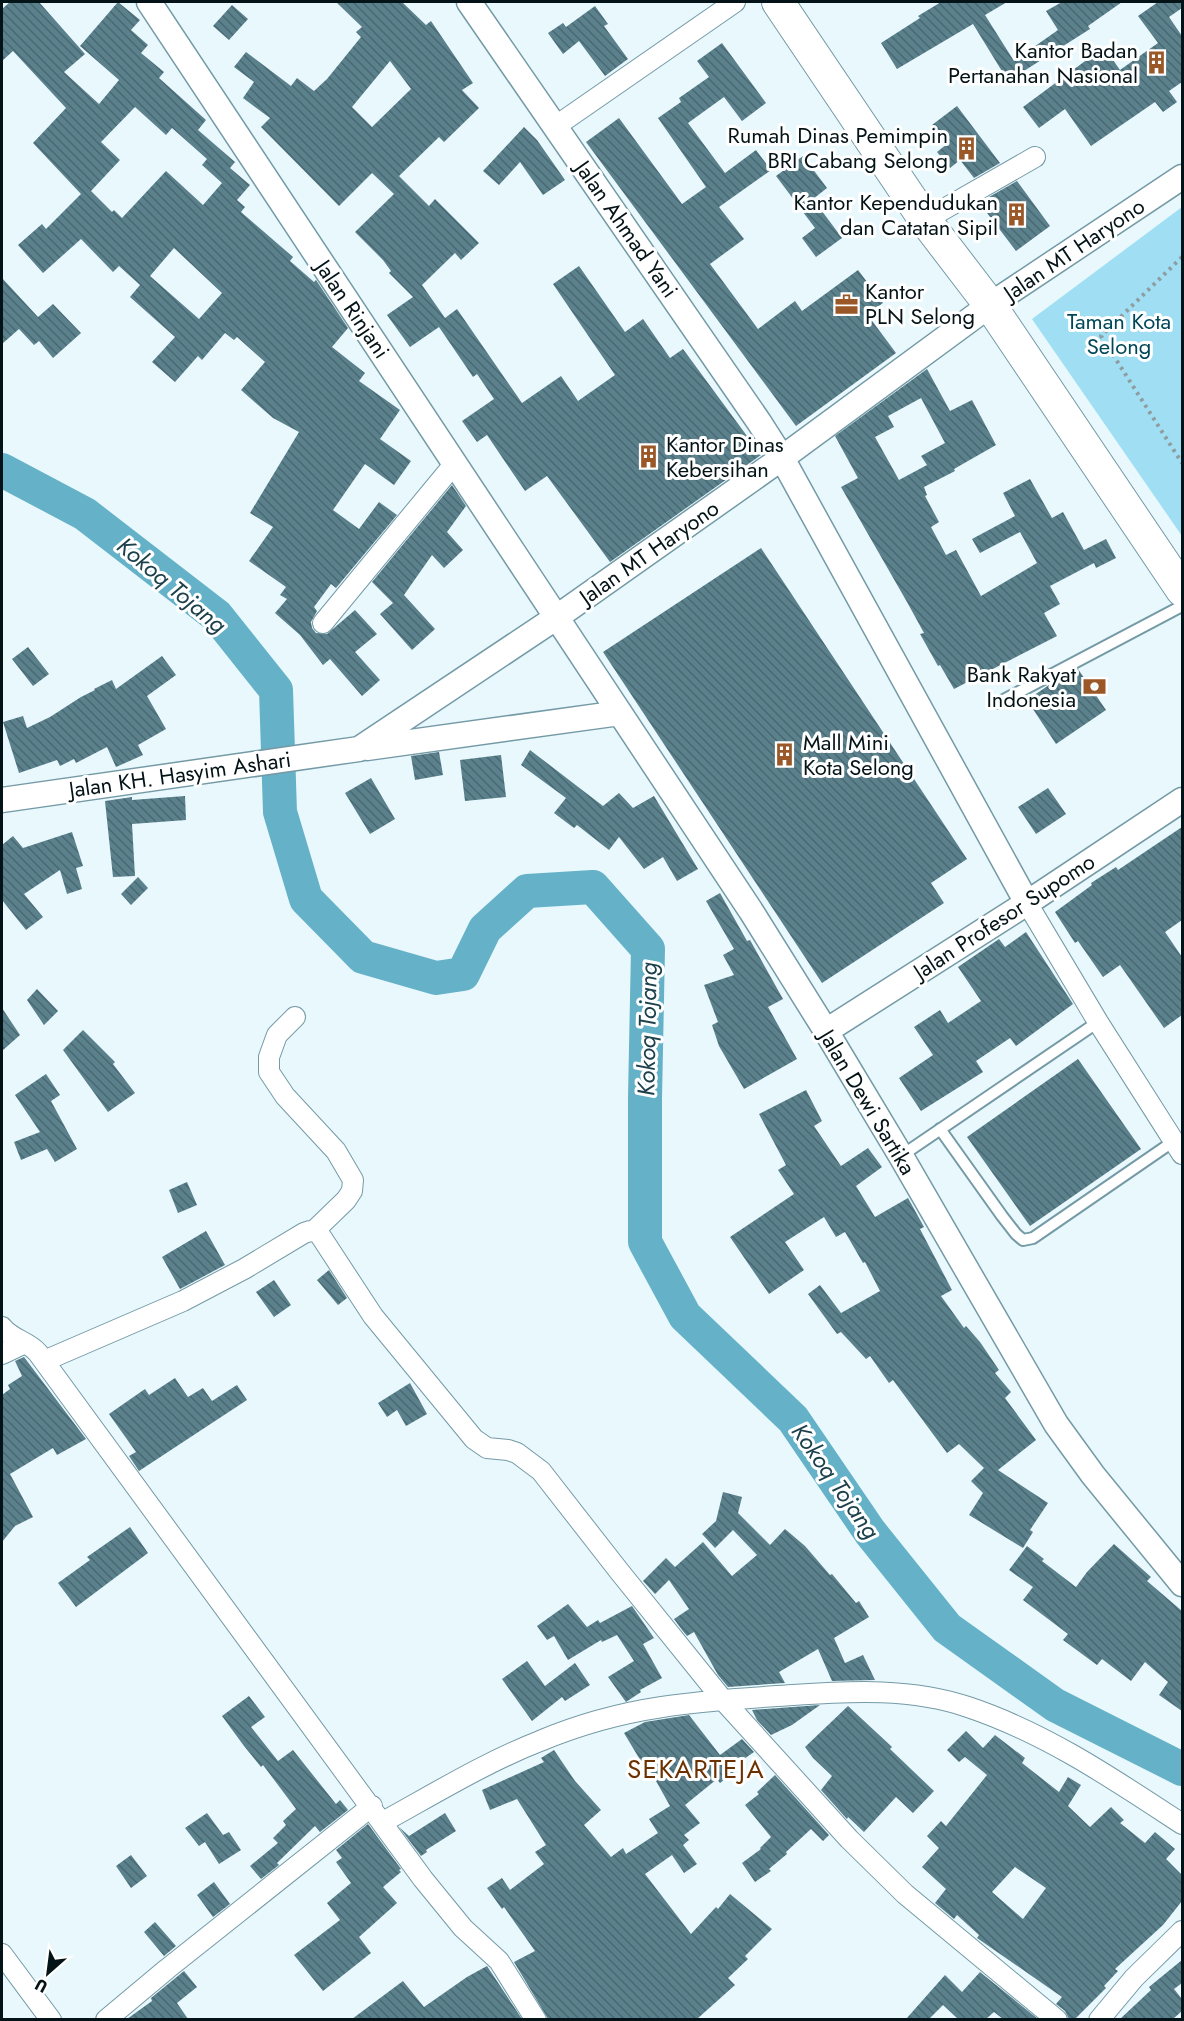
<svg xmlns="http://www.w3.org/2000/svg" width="1184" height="2021" font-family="Jost,sans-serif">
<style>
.green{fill:#a0dff3}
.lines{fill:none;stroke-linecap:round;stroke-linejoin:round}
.river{stroke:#65b2c8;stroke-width:34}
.building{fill:url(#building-back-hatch);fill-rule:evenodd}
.service-casing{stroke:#749aa6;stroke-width:14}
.minor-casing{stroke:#749aa6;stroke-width:22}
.tertiary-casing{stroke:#749aa6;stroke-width:27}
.primary-casing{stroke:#749aa6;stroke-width:34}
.path{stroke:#8d9da1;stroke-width:4;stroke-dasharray:3 4.5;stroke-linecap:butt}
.service{stroke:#fff;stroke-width:10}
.minor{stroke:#fff;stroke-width:20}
.tertiary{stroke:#fff;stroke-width:24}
.primary{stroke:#fff;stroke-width:32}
.labels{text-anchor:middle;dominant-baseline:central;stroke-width:6;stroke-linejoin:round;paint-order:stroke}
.poi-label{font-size:22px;fill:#041317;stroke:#fff;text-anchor:end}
.street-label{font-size:22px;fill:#041317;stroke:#fff}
.park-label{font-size:22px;fill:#004858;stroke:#fff}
.water-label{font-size:24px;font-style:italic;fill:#1d414c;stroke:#fff}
.quarter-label{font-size:26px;letter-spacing:1.5px;fill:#6c3100;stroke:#fff}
</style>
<defs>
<pattern id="building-back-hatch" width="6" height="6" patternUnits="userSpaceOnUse" patternTransform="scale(1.5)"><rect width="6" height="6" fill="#5b818c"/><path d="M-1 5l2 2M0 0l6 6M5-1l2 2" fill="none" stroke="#496871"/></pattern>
</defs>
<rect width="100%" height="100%" fill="#e8f8fd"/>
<path class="green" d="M1182 207V536L1032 319Z"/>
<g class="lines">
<path class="river" d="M2 470 85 514 217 616 276 690 280 812 306 899 363 957 436 978 463 974 485 929 527 891 593 887 648 949 645 1098V1242L685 1316 793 1419 870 1532 947 1628 1055 1705 1182 1769"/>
</g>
<path class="building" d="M10 2H39L85 54 64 72 99 104 119 80 80 46 118 2 140 20 131 30 148 45 141 53 164 72 159 78 206 120 198 130 235 162 230 168 250 185 237 200 245 207 241 212 293 257 290 261 314 282 316 280 348 328 332 347 365 373 359 381 400 410 380 439 411 461 394 485 365 464 333 510 359 529 379 502 397 515 336 588 331 584 314 607 317 611 311 622 312 628 316 633 327 634 355 610 377 634 355 652 380 680 362 696 330 659 323 665 300 635 275 613 287 599 280 595 286 587 249 561 273 527 250 513 299 432 273 418 241 390 265 362 237 337 234 340 225 333 202 360 198 356 175 382 152 362 175 337 130 297 140 285 119 266 113 272 81 239 43 273 18 245 42 224 46 229 81 194 33 143 66 108 13 51 2 61V9ZM135 107 166 135 172 128 207 159 202 165 222 183 203 205 166 171 122 218 114 210 112 212 91 191 120 160 101 142ZM174 248 222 293 199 319 150 276Z
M336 2H402L426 25 431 21 473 83 462 90 479 108 444 142 439 137 399 176 429 206 435 199 479 243 461 260 455 253 422 285 445 318 457 309 522 403 561 376 578 401 615 375 553 284 579 266 625 332 643 319 670 358 683 349 761 455 610 562 547 476 525 491 487 435 477 442 462 421 494 399 477 374 473 377 439 327 410 347 387 315 413 297 389 273 391 271 383 260 355 232 394 194 372 173 339 206 261 127 270 118 243 98 254 82 234 67 246 52 291 86 297 78 314 91 327 79 361 37 356 32 362 27ZM390 61 411 89 372 127 352 107Z
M941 2H1007L985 15 1014 61 1058 30 1046 11 1062 2H1122L1088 26 1090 29 1008 81 973 24 897 69 881 43 920 18 918 16Z
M1158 2H1182V8L1169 17 1182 36V82L1169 91 1177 102 1163 112 1155 102 1091 146 1065 109 1039 128 1023 107 1104 47 1120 70 1158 43 1138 16Z
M232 5 248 19 229 40 213 26Z
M595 6 608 24 604 26 628 59 605 76 579 41 563 54 548 33 563 23 566 27Z
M722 43 766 103 742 121 724 97 688 123 725 173 756 150 771 170 719 207 744 239 710 264 758 329 795 301 802 311 858 270 883 303 867 314 896 353 796 426 586 142 619 118 682 204 706 187 658 118 681 102 679 98 709 77 697 61Z
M957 106 1000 163 974 178 960 160 950 168 937 152 947 144 932 125Z
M524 127 537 140 565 180 543 195 520 162 499 185 483 171Z
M803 156 827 188 813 199 842 238 816 257 802 238 815 228 776 176Z
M1017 181 1050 226 1016 251 981 205 989 197Z
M2 278 38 317 53 304 81 333 53 358 39 341 34 345 19 329 2 344Z
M927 369 950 411 972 400 996 445 954 469 955 471 924 487 927 495 925 496 939 522 931 527 946 555 956 550 981 596 1037 563 1020 532 980 553 972 539 1015 516 1003 493 1030 479 1052 518 1063 512 1084 550 1106 539 1116 558 1096 568 1094 563 1050 586 1060 604 1044 613 1057 636 954 689 940 665 938 666 920 634 924 633 907 602 841 487 858 478 835 436ZM921 398 945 443 921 456 927 465 899 480 875 437 894 427 888 416Z
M452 485 466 506 447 532 463 550 444 568 432 555 404 595 435 629 412 650 380 614 393 603 372 582Z
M761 548 967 859 931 883 944 903 822 983 603 652Z
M28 647 49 674 33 686 12 659Z
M162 656 176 675 147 696 166 729 138 745 143 755 116 767 107 747 76 763 74 759 60 766 57 760 19 773 3 722 23 716 27 728 50 717 81 697 95 690 94 689 112 680 116 689Z
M1078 669 1106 710 1056 744 1027 700 1052 683Z
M530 750 603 806 619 793 633 808 654 796 698 869 677 881 663 857 644 869 619 837 609 850 577 825 574 828 554 813 566 798 521 765Z
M439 752 443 775 415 780 411 756Z
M501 755 506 797 465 801 460 760Z
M371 778 395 819 370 834 345 793Z
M1048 788 1066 814 1036 834 1018 807Z
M185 796 186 820 132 824 135 876 113 877 105 801 132 797V800Z
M1182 827V920L1165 932 1182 957V1015L1164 1028 1120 965 1103 977 1078 941 1075 943 1055 912 1092 885 1091 883 1116 867 1118 870Z
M72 832 83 866 76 868 82 889 67 894 60 870 24 894 43 917 26 930 2 900V845L13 836 23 848Z
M138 877 148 888 131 905 121 894Z
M720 893 747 941 750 940 783 999 768 1007 797 1059 744 1089 719 1046 712 1025 718 1022 704 985 734 975 723 955 734 949 706 901Z
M1026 932 1073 1004 1016 1046 1010 1038 976 1061 983 1072 921 1111 899 1078 933 1055 914 1027 940 1010 948 1023 981 1001 958 967 999 939 1005 947Z
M37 989 58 1011 44 1025 27 1000Z
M2 1008 20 1035 2 1051Z
M83 1030 115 1062 113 1064 135 1093 108 1112 63 1050Z
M1078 1059 1141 1149 1030 1226 967 1137Z
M46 1074 60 1095 51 1101 77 1149 55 1162 47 1149 21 1160 14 1142 40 1132 15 1095Z
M806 1090 822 1121 814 1126 841 1166 868 1148 882 1167 856 1186 875 1217 908 1198 924 1227 920 1229 952 1290 941 1296 964 1328 966 1326 980 1342 999 1370 995 1373 1011 1392 1005 1398 1036 1440 998 1470 1048 1503 1030 1530 1033 1532 1023 1548 969 1515 983 1493 971 1481 984 1468 959 1444 947 1453 893 1380 889 1383 870 1356 866 1359 841 1332 837 1334 808 1294 820 1285 841 1313 880 1291 865 1262 863 1263 845 1232 836 1237 824 1217 785 1242 804 1270 769 1294 730 1237 794 1194 778 1170 786 1165 759 1114Z
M187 1182 197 1205 178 1213 169 1190Z
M206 1231 225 1265 180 1289 162 1257Z
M329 1270 347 1298 338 1305 317 1280Z
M274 1280 291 1305 274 1317 256 1292Z
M24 1357 86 1439 57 1455 53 1448 10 1474 33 1517 15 1526 2 1542V1395L10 1389 8 1385 22 1376 15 1361Z
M175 1378 188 1397 203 1388 212 1401 237 1385 247 1400 139 1471 129 1456 136 1452 109 1414 145 1389 149 1395Z
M410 1383 427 1414 406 1426 397 1410 387 1417 378 1403Z
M723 1492 742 1497 738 1513 770 1545 785 1529 805 1546 830 1575 832 1574 856 1603 859 1601 869 1617 834 1638 845 1663 863 1655 875 1680 832 1681 818 1649 779 1672 785 1683 728 1687 718 1675 694 1632 687 1636 682 1630 674 1619 689 1609 669 1580 655 1594 643 1581 666 1558 675 1567 703 1542 732 1576 757 1555 733 1530 715 1548 702 1534 716 1521Z
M130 1527 148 1553 76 1607 58 1583 90 1560 87 1557Z
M1114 1544 1151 1577 1147 1581 1182 1611V1711L1159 1695 1168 1682 1145 1662 1131 1681 1102 1659 1097 1665 1063 1640 1068 1634 1023 1600 1033 1587 1009 1570 1027 1546 1044 1559 1042 1561 1076 1587 1087 1572Z
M568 1604 587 1627 598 1620 600 1623 632 1606 654 1638 643 1644 662 1678 640 1690 641 1692 626 1702 608 1677 634 1661 617 1635 602 1642 601 1640 568 1660 554 1636 547 1640 537 1626Z
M527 1661 545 1686 575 1663 590 1685 565 1701 562 1697 532 1721 502 1679Z
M249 1696 265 1717 251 1727 278 1761 293 1750 336 1804 340 1800 348 1810 320 1832 315 1826 277 1863 279 1865 261 1879 250 1866 278 1843 273 1838 286 1825 283 1821 296 1809 263 1765 261 1767 244 1746 222 1716Z
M820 1705 792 1725 771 1735 757 1720 752 1710Z
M848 1706 892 1747 890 1749 934 1791 913 1813 896 1797 864 1832 848 1817 847 1819 821 1790 832 1776 813 1758 805 1747Z
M689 1715 720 1755 742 1739 754 1752 731 1768 734 1772 720 1783 717 1779 685 1805 700 1823 684 1835 689 1840 683 1845 697 1864 684 1873 672 1855 645 1874 691 1934 716 1907 718 1909 730 1894 772 1929 745 1956 748 1959 728 1978 735 1985 697 2019H548L514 1962 535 1951 504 1907 502 1909 487 1888 502 1878 510 1890 544 1864 535 1852 546 1845 517 1799 490 1810 482 1790 544 1762 541 1758 554 1750 575 1781 601 1810 584 1825 611 1857 623 1848 626 1854 658 1833 649 1819 670 1806 651 1772 648 1773 624 1733 645 1722Z
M966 1731 983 1748 995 1735 1025 1758 1022 1763 1059 1792 1068 1777 1081 1785 1068 1806 1090 1827 1111 1807 1124 1820 1120 1823 1145 1843 1155 1832 1175 1849 1166 1859 1182 1875V1901L1163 1925 1115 1969 1118 1971 1104 1986 1106 1988 1075 2019H1069L1065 2011 1056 2004 1062 1997 977 1938 979 1935 957 1915 954 1919 935 1903 946 1889 922 1867 939 1848 927 1836 941 1821 946 1826 987 1775 965 1757 959 1762 947 1750ZM1015 1867 1046 1888 1023 1919 992 1892Z
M775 1775 829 1835 823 1841 811 1829 786 1852 787 1854 769 1869 771 1871 755 1882 742 1863 761 1849 760 1848 771 1837 745 1805 759 1794 757 1792Z
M207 1813 223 1835 229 1832 241 1850 219 1864 205 1842 199 1846 185 1828Z
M445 1813 456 1831 426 1850 427 1852 421 1856 399 1827 409 1836Z
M368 1824 401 1869 399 1870 401 1872 383 1887 397 1903 359 1937 371 1953 323 1991 294 1955 340 1920 327 1903 351 1883 336 1862 342 1858 336 1850Z
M131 1855 147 1876 131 1888 116 1866Z
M214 1882 230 1904 213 1917 197 1895Z
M155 1922 176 1946 164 1956 144 1932Z
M1182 1960V1983L1174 1989 1182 1999V2011L1173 2019H1120L1151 1990 1149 1987Z
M487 1966 522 2019H352L403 1981 424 2007 467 1977Z
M184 1971 197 1987 177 2003 188 2019H127L152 2001 151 1998Z
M980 1972 1038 2019H1003L994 2012 986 2019H958L943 2005 929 2019H906L945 1975 962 1992Z"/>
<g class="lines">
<defs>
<path id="service" d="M998 703 1182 606
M940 1129 1002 1216 1016 1234 1023 1240 1033 1238 1174 1141
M901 1156 1098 1022"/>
<path id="minor" d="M556 126 735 2
M925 220 1035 157
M323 623 455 463
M1027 903 1098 1022 1182 1154
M295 1017 277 1035 269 1057V1072L285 1096 336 1151 353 1180 352 1191 346 1200 314 1231
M2 1327C12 1340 28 1341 38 1353L423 1879 463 1928 499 1961 536 2020
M2 1354 25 1343
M44 1361 183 1301 244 1269 304 1233 310 1231 318 1232 373 1316 474 1439 487 1448 508 1450 517 1453 541 1471 619 1571 723 1700 849 1839 905 1894 1057 2020
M383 1822C434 1794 486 1762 540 1741 578 1725 622 1713 662 1707 705 1700 750 1698 793 1695 852 1691 912 1688 968 1707 1046 1733 1115 1780 1182 1824
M2 1954 51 2020
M106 2020 167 1969 372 1806
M1099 2020 1134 1978 1182 1931"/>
<path id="tertiary" d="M149 2 751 911 826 1031 901 1156 1056 1424 1093 1475 1182 1584
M469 2 759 422 782 458 1027 903
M367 748 620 713
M2 800 359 749 557 617 782 458 990 305 1182 177
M826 1031 1027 903 1182 800"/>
<path id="primary" d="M778 2 925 220 990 305 1182 590"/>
</defs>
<use href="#service" class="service-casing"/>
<use href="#minor" class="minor-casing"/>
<use href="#tertiary" class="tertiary-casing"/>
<use href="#primary" class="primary-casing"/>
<path class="path" d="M1182 257 1101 336 1182 463"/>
<use href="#service" class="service"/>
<use href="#minor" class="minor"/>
<use href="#tertiary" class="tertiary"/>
<use href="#primary" class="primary"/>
</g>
<defs>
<symbol id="building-bare" viewBox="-9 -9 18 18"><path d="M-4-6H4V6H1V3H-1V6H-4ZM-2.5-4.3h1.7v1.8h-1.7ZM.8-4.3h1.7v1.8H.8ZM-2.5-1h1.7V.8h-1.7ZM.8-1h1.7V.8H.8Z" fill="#9a5727" stroke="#fff" stroke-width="2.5" paint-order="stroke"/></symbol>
<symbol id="office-bare" viewBox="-9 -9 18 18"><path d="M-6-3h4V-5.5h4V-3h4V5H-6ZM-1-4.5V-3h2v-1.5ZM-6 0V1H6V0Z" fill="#9a5727" stroke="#fff" stroke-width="2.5" paint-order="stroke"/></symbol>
<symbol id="bank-bare" viewBox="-9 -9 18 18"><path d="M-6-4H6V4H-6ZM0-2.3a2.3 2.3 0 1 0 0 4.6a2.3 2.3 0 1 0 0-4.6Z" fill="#9a5727" stroke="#fff" stroke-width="2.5" paint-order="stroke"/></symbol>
</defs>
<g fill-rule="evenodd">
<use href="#building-bare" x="1140" y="46" width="33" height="33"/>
<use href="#building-bare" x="950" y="132" width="33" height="33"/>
<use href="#building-bare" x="1000" y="198" width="33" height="33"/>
<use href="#office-bare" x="830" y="288" width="33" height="33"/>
<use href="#building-bare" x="632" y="440" width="33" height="33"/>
<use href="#bank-bare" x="1078" y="670" width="33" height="33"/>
<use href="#building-bare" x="768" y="738" width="33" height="33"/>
</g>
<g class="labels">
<g class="poi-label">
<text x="1138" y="50">Kantor Badan<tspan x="1138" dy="25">Pertanahan Nasional</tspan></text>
<text x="948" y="135">Rumah Dinas Pemimpin<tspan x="948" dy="25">BRI Cabang Selong</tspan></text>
<text x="998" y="202">Kantor Kependudukan<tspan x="998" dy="25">dan Catatan Sipil</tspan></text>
<text x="865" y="291" text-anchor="start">Kantor<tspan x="865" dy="25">PLN Selong</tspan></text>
<text x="666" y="444" text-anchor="start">Kantor Dinas<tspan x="666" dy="25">Kebersihan</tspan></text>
<text x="1076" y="674">Bank Rakyat<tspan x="1076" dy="25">Indonesia</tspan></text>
<text x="803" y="742" text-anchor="start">Mall Mini<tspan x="803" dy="25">Kota Selong</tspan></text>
</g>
<g class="street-label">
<text transform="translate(627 229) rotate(55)">Jalan Ahmad Yani</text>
<text transform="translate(1074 249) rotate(-34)">Jalan MT Haryono</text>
<text transform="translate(353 309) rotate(56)">Jalan Rinjani</text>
<text transform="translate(649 552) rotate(-35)">Jalan MT Haryono</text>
<text transform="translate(180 774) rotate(-8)">Jalan KH. Hasyim Ashari</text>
<text transform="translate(1004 916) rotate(-33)">Jalan Profesor Supomo</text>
<text transform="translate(868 1102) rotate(59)">Jalan Dewi Sartika</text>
</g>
<g class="park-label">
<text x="1119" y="321">Taman Kota<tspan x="1119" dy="25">Selong</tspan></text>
</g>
<g class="water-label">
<text transform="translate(172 585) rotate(40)">Kokoq Tojang</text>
<text transform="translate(647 1029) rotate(-89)">Kokoq Tojang</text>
<text transform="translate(836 1481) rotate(55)">Kokoq Tojang</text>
</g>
<g class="quarter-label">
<text x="696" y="1769">SEKARTEJA</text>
</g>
</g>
<rect width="1184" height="2021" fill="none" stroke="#041317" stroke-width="6"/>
<g transform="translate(48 1973) rotate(208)" stroke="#ffffff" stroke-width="4.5" paint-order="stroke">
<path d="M0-4.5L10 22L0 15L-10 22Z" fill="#041317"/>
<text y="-9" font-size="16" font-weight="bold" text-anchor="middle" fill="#041317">U</text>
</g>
</svg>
